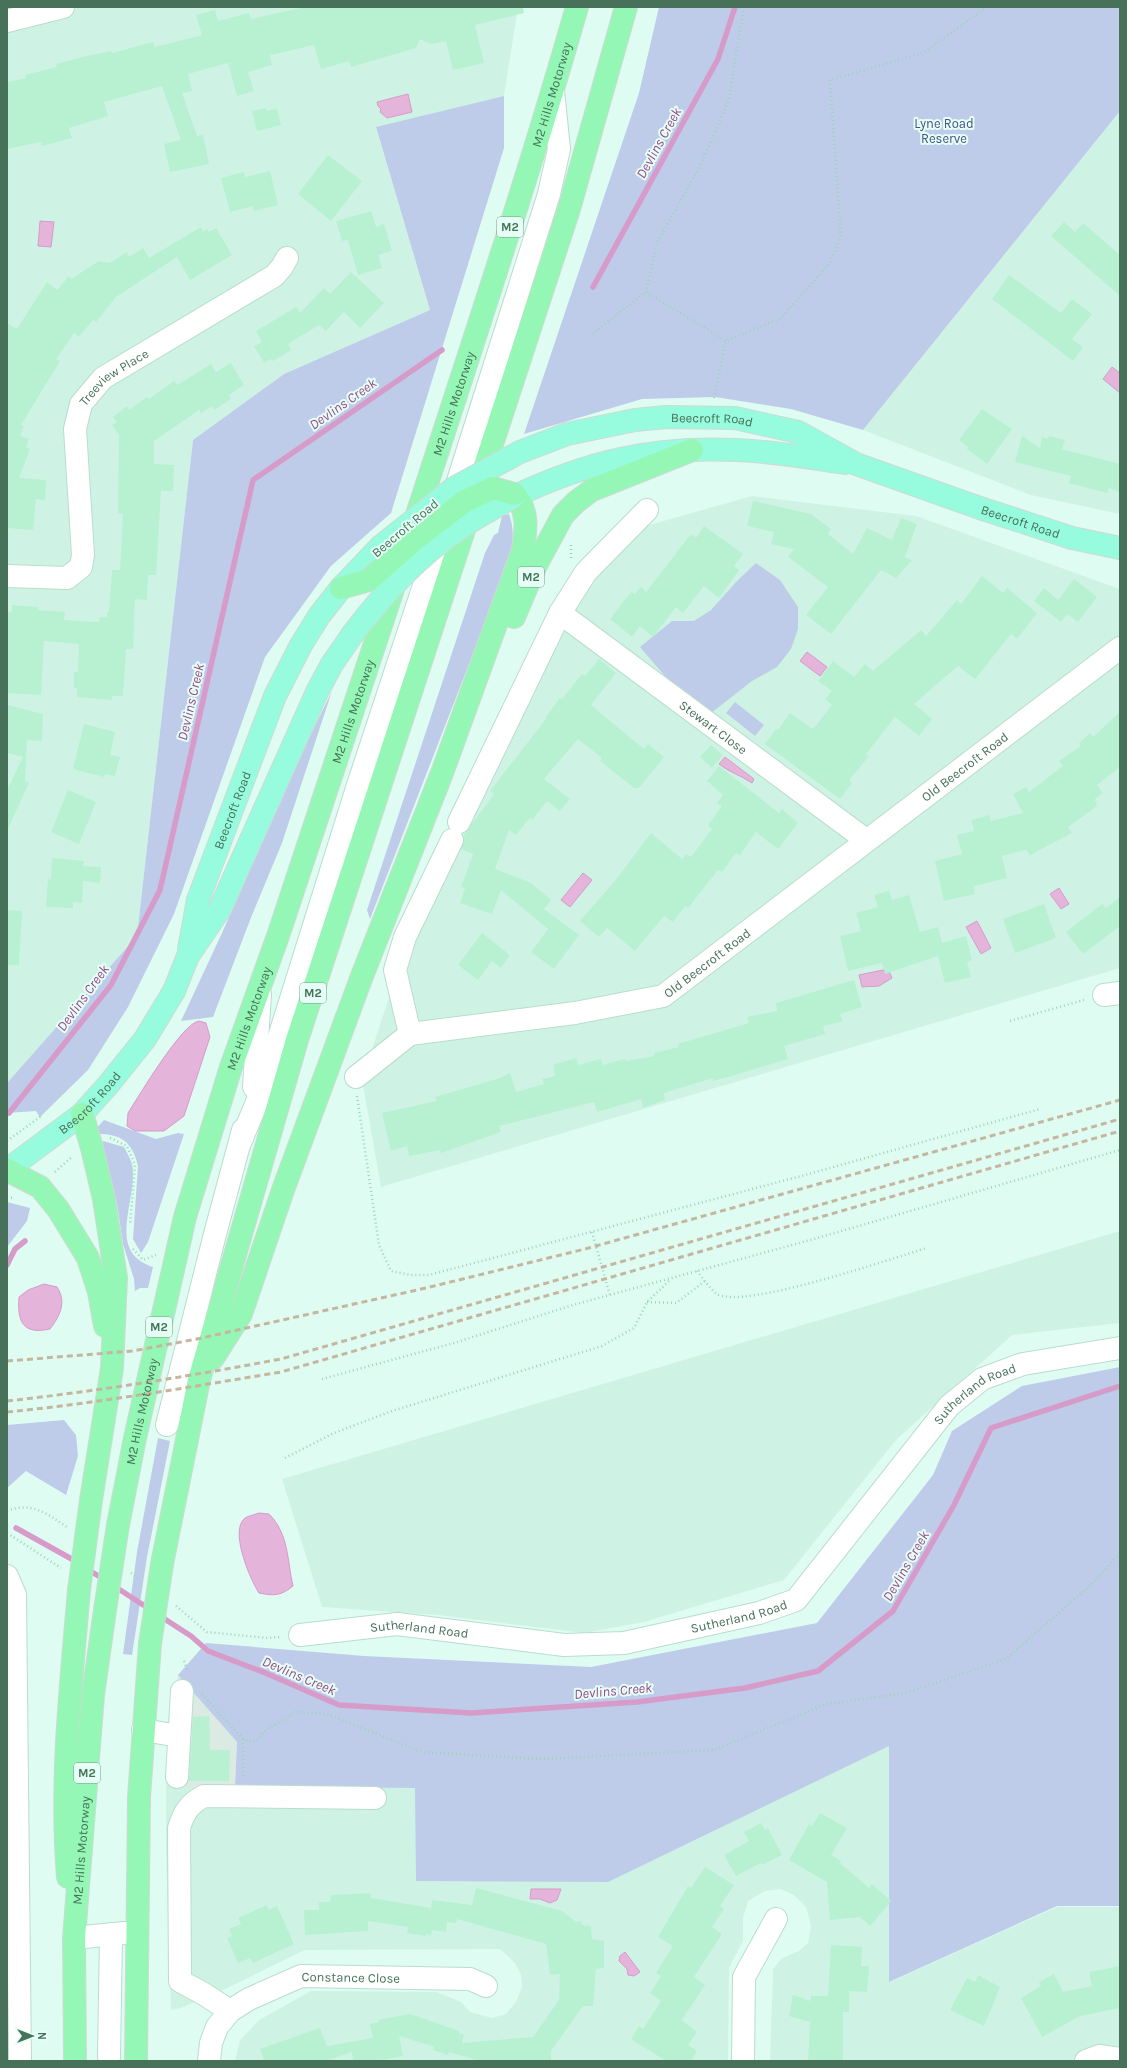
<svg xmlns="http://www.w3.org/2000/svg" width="1127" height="2068" font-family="Karla,sans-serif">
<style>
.residential{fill:#cef3e5}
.industrial{fill:#dbeae3}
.green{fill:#becce9}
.water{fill:#e5b4da;stroke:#d69bc9}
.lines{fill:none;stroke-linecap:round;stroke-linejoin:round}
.stream{stroke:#d69bc9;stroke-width:5.5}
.building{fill:#b7f1d2}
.minor-casing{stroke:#b9ddcc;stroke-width:24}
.major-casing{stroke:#cfdad4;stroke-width:24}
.highway-casing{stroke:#cfdad4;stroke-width:24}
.path{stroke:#9bd5b6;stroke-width:2.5;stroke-dasharray:1 3;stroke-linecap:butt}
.minor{stroke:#fff;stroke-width:22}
.major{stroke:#97fbdd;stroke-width:22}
.highway{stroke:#95f7b6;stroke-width:22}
.rail{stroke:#c4b69f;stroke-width:3;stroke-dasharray:6 4;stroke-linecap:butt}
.major-bridge-casing{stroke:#cfdad4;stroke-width:24;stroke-linecap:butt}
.highway-bridge-casing{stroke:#cfdad4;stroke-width:24;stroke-linecap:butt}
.major-bridge{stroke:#97fbdd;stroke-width:22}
.highway-bridge{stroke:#95f7b6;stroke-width:22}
.labels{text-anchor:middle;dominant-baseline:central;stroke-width:4;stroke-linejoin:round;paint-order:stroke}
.shield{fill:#e5fff7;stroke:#769c88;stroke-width:1}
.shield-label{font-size:12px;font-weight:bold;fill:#477259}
.street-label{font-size:13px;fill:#477259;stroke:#e5fff7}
.park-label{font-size:13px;fill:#455383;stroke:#e5fff7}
.water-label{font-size:14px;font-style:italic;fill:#9a4a87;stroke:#e5fff7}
</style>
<rect width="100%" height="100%" fill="#dffcf3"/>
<path class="residential" d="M7 7H518L504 96 376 128 430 310 284 374 193 440 137 936 7 1083Z
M1120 111V514L1031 495 863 430Z
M752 496 916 516 1120 589V968L381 1187 362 1080 398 970 442 862 603 538Z
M1120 1231V1323L1012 1335 896 1440 784 1580 644 1622 584 1633 438 1615 322 1607 282 1479Z
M889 1745 890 1982 1057 1907H1120V2061H770L773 1969 782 1958 799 1951 808 1943 811 1926 806 1907 794 1895 780 1889 765 1891 748 1901 743 1918V1941L729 1968 728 2061H235L240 2040 259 2020 311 1991 437 1992 461 2002 470 2012 492 2018 506 2014 516 2002 522 1987 521 1975 515 1963 500 1949 305 1950 225 1989 181 2008 171 2010 166 1853V1787L415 1788Z"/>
<path class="industrial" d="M178 1675 237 1742 235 1787H166Z"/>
<path class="green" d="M659 7H1120V111L863 430 791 409 715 397 642 399 524 434 639 93Z
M504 96V148L391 513 331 566 265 657 174 914 128 1007 88 1070 40 1117 36 1111 7 1113V1083L137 936 193 440 284 374 430 310 376 127Z
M509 514C517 536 511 553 504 574L370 919 367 910 485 553 494 535 498 533 502 516Z
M756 563 780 580 798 607V629L791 649 777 667 752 681 706 717 676 689 640 647 672 621H694L711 610 738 580Z
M332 691 282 843 252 915 213 1017 181 1021 222 933 293 771Z
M735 702 764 725 755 736 726 713Z
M104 1120 156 1139 178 1133 184 1134 148 1242 141 1253 133 1239 138 1166C132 1141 121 1134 97 1134L96 1129Z
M103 1141 124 1147C127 1153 130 1158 132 1164 139 1199 104 1251 153 1267L148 1288H140L135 1291 134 1279 123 1244 117 1204 101 1143Z
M7 1202 30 1208 27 1221 7 1247Z
M1120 1367V1906H1057L889 1982V1746L608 1882 416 1881 415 1788 235 1787 237 1742 178 1675 206 1643 364 1656 591 1667 817 1623 933 1475 952 1431 1022 1386Z
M64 1420 76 1435 78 1456 66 1495 26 1471 7 1488V1425Z
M158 1438 170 1441 147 1557 132 1655 123 1654 137 1552Z"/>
<path class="water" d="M408 94 412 112 387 118 380 112 381 109 378 106 377 102Z
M40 221 54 222 51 247 38 246Z
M1112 367 1120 373V393L1103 379Z
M807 652 827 667 820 676 800 661Z
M725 757 754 779 752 783C740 775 729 772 719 764Z
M583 873 592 880 570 907 561 900Z
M1059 888 1069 904 1061 909 1050 894Z
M977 921 991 948 981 954 966 927Z
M888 969 892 978 879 986 862 987 859 975Z
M199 1021 206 1023 210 1037 184 1116 164 1131H135L127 1126 128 1113C139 1096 182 1023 199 1021Z
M44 1284 57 1287C67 1302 60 1316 50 1329 23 1335 17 1322 19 1297L28 1290Z
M259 1513 269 1514C289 1534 287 1560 293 1586 281 1596 274 1596 259 1593 250 1579 230 1532 244 1519 247 1516 254 1515 259 1513Z
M531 1889H561L557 1900 550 1903 540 1899H530Z
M625 1952 640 1972 634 1976 628 1975 627 1969 619 1961 620 1956Z"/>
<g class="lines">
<path class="stream" d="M593 287 718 59 735 7
M9 1113 111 985 160 890 253 480 442 350
M7 1265 15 1249 25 1241
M16 1528 77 1562
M87 1569 105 1580
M114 1586 151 1610
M160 1616 191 1636 208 1651 263 1672 339 1705 471 1713 637 1702 745 1688 818 1671 893 1611 954 1505 991 1428 1120 1386"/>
</g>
<path class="building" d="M305 7H523L524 13 475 25 484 63 453 70 446 41 431 44 420 39 416 48 351 67 349 61 321 69 314 45 270 55 272 65 248 72 254 91 237 96 228 63 188 74 192 91 182 93 197 136 203 135 209 164 170 172 164 144 181 140 162 86 104 102 108 116 69 128 72 138 42 146 41 142 7 149V82L26 78 25 75 57 67 56 64 82 57 111 51 112 53 153 42 155 47 202 35 196 15 215 10 218 21 249 13 251 19Z
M266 108 267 111 277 109 281 125 257 131 252 111Z
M328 155 362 181 331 221 298 194Z
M270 171 278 205 254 211 253 206 230 212 221 178 244 172 245 177Z
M371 211 376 227 384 224 392 251 378 255 382 268 358 275 348 240 342 241 336 221Z
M1064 222 1075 232 1083 223 1120 255V296L1051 236Z
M201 227 203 232 207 229 209 232 216 228 232 255 190 280 177 257 116 297 96 322 93 320 79 337 74 333 56 359 60 361 21 425 24 426 20 436 29 439 26 447 30 449 19 478 46 480 45 500 36 499 33 530 7 528V323L17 329 47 282 57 290 69 276 71 279 99 261 110 263 127 252 129 257 143 248 149 258Z
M351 272 384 303 360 328 344 312 326 331 319 325 288 344 291 350 273 361 271 359 264 363 254 346 262 342 256 331 296 307 300 313 324 288 330 294Z
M1009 275 1061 313 1072 299 1092 314 1072 339 1083 347 1073 361 992 299Z
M231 363 244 385 229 395 231 399 214 410 212 406 201 413 199 410 154 441V464L174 465 173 491H161L156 575H148L147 600 135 599 133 649H126L123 696H112V700L77 697V688H74V672H78L79 644 44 641 41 695 7 693V612H12V605L38 607V610L65 612 64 620 99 622 100 617H107V612H109L112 570H120L123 514 118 513 119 435 112 425 117 422 113 417 127 406 129 410 147 397 149 399 174 381 177 385 211 364 216 372Z
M982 409 1012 429 987 464 967 449 968 447 959 440Z
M1022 436 1040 448 1042 437 1048 439 1049 436 1065 440 1062 449 1120 464V492L1109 488 1107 493 1069 483 1071 476 1015 462Z
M753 501 811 514 831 529 828 534 853 554 867 528 892 540 901 518 917 524 905 557 912 560 896 578 881 570 831 634 806 615 828 587 788 557 794 549 771 544 774 532 747 526Z
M704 526 743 554 734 566 739 570 719 598 704 586 683 613 676 607 653 637 640 626 632 637 610 619 631 592 635 594 641 587 646 592 691 534 696 538Z
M982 576 1003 593 1007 588 1037 613 1017 639 1011 634 975 679 958 666 914 704 932 719 919 736 895 717 866 754 869 756 849 780 852 783 840 799 765 744 776 729 778 730 790 713 813 729 832 705 825 699 832 691 818 681 833 661 854 677 865 664 873 671 921 630 926 636 957 600 961 604Z
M1074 579 1097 597 1078 622 1067 614 1061 622 1034 601 1044 588 1058 600Z
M599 659 616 673 591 705 644 749 648 744 664 757 639 788H634L600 761 602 758 578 739 544 779 570 799 560 811 547 801 532 820 530 818 516 835 509 830 495 869 531 883 551 900 544 909 579 935 554 969 531 952 548 929 501 890 492 914 460 903 465 888 461 887 470 863 468 862 471 861 473 854 461 849 465 833 494 794 490 791 546 719 545 718 560 698 562 699 582 674 585 676Z
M7 705 43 714 42 741 27 740 25 781 29 783 7 831V790L23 757 7 753Z
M1120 712V767L1097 785 1103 793 1095 799 1097 806 1068 827 1072 833 1030 855 1026 850 1002 856 1007 878 974 886 975 894 944 901 935 861 962 854 957 835 974 831 971 820 990 815 991 821 1023 813 1013 794 1026 787 1029 792 1063 766 1059 761 1081 746 1079 743 1090 733 1093 737Z
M84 724 115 732 110 755 120 757 115 776 105 774 104 777 73 769Z
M711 745 723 755 712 768 700 757Z
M719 766 779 813 782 809 798 823 778 849 756 832 740 855 736 853 722 872 718 870 688 908 685 906 673 922 664 916 635 951 607 928 599 937 580 921 618 877 651 833 682 859 686 854 691 857 712 829 708 825 722 806 717 803 723 795 707 781Z
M68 790 96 802 79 844 51 832Z
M52 858 84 861 83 866 101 867 100 883 83 881 82 903 73 902V908L46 907 48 879 51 880Z
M889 891 892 900 909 895 920 932 938 927 942 943 966 936 972 960 967 962 971 977 945 983 938 956 885 974 882 963 848 971 840 936 861 931 856 913 878 907 874 895Z
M1120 897V926L1083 954 1066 932 1102 904 1106 908Z
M1044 904 1056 938 1015 953 1003 919Z
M7 910 22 911 19 965H7Z
M482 933 510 955 501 968 492 961 478 980 458 965Z
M854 980 862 1007 840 1014 843 1021 823 1026 825 1034 784 1046 788 1059 735 1075 713 1081V1078L664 1093 665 1100 643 1108 641 1099 597 1112 594 1102 499 1126 501 1132 441 1153 440 1150 409 1156 407 1146 391 1151 382 1113 437 1101 435 1097 500 1078 510 1073 516 1092 544 1084 542 1079 555 1076 553 1065 576 1058 578 1065 601 1059 602 1065 625 1059 626 1061 654 1056V1053L679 1047 678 1044 749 1023 747 1017 777 1011 776 1003Z
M209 1716 210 1750H230L229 1781H189L193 1717Z
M820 1813 847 1828 831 1855 841 1861 840 1863 869 1888 872 1884 891 1901 870 1926 860 1917 830 1920 827 1882 789 1860 809 1824 812 1826Z
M761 1823 765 1830 768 1828 782 1855 762 1865 761 1863 736 1876 724 1855 749 1841 744 1832Z
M705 1867 734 1885 720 1906 724 1909 712 1927 722 1934 694 1977 705 1985 682 2020 697 2032 688 2045 697 2051 691 2061H666L631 2039 639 2026 643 2029 661 2001 650 1993 661 1976 656 1973 673 1946 658 1937 688 1886 691 1888Z
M476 1888 562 1911 576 1922 581 1921 582 1925 591 1926 592 1939 604 1941V1968L596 1969 593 2006H583L551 2051V2061H480L449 2052 448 2055 433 2050 434 2047 432 2046 399 2036 403 2056 375 2061H353L352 2052 326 2061H264L260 2049 320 2028 327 2046 373 2038 370 2024 379 2022 378 2020 410 2014 459 2031V2033L464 2035 462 2043 533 2037 559 2000 560 1974 550 1975 546 1944 457 1919 456 1923 447 1922 446 1932 432 1930 431 1935 426 1934V1936L407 1933 408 1927 368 1921V1931L305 1935 304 1910H319V1902H330L331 1895 371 1893V1898L431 1908 432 1900 472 1905Z
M266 1905 269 1910 277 1906 294 1944 253 1963 250 1958 238 1963 227 1938 232 1936 229 1929 241 1924 238 1918Z
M831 1945 862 1947 861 1966H869L867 1992 849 1991V2012H843V2061H808L810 2022 789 2016 793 1995 811 2001V1996H828Z
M1120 1966V2008L1080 2016 1042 2037 1021 1998 1041 1986 1039 1982 1054 1974 1063 1992 1092 1986 1089 1972Z
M978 1975 1000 1987 984 2026 950 2010 967 1978 975 1982Z"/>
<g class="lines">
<defs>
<g id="minor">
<path d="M7 21 63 7"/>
<path d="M452 500 549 194 559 149 553 90"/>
<path id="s1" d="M7 576 67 578 81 567 83 555 75 429 81 404 103 378 274 276 282 267 287 258"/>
<path id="s2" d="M560 613 866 840"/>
<path d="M459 822 560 613 586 572 647 510"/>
<path d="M1104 995 1120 993"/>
<path id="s3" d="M410 1034 575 1013 663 996 1120 648"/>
<path d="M410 1034 395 970 405 937 452 840"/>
<path d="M356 1077 410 1034"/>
<path d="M254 1087 260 994"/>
<path d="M240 1143 264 1085 358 785 440 537"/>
<path d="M167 1425 215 1234 243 1130"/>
<path d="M7 1576 15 1595 20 2061"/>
<path id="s4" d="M300 1635 397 1624 564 1645 624 1643 759 1613 796 1600 949 1406 982 1379 1023 1364 1120 1348"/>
<path d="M143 1730 179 1736"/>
<path d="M177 1777 182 1691"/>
<path d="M74 1938 124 1933"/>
<path d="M230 2011 204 1994 180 1981 179 1828C184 1812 189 1804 204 1796L375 1798"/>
<path d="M109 2057 111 1934"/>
<path id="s5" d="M209 2061 211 2043 217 2027 230 2011 249 1999 301 1976 470 1979 486 1986"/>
<path d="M743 2061 744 1977 776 1919"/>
<path d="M1086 2061 1099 2056 1120 2059"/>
</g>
<g id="major">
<path id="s6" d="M520 452 567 434 635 420 666 417 735 418 798 432 856 464 980 508 1072 538 1120 548"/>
<path d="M513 497C587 462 652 446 735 450 772 451 810 458 846 463"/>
<path id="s7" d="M189 949 198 900 275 696 301 645 319 616 341 588 380 547"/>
<path id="s8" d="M7 1170 82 1114 108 1085 145 1039 174 991 188 956 220 909 317 692 332 664 352 635"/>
</g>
<g id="highway">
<path id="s9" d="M413 527C469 354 527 182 577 7"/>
<path d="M341 588 369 580"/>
<path d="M514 617 536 565 563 515 576 502 592 490 692 450"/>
<path d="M82 1114 92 1148 104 1199 116 1278 112 1368 91 1500"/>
<path d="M7 1170 40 1187 58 1209 88 1258 99 1292 105 1326"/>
<path d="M213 1358 241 1314 283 1190 362 976 442 773 523 550C526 530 529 510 514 494"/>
<path id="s10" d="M118 1525 135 1438 185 1217 231 1067 278 936 396 580"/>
<path d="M162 1564 199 1380 297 1040 569 209 626 7"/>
<path d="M68 1877C60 1782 71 1685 79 1590"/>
<path id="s11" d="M75 2061 74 1938 93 1695 105 1610"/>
<path d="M136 2061 139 1797 150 1644"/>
</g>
</defs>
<use href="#minor" class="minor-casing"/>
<use href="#major" class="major-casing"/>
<use href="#highway" class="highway-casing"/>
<path class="path" d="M646 292 726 341
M592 334 646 292 657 243 701 164 729 99 744 7
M714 398 726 341 781 318 830 263 841 236 830 80 923 53 987 7
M571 558V545
M1010 1021 1084 1000
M357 1096 379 1245 391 1271 411 1275H429L805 1175 1040 1109
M110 1138 127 1146 135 1165 130 1225
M7 1141 40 1117 42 1119
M55 1172 73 1156
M7 1197 14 1198
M592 1232 610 1295
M133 1249 143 1260 156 1255
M697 1271C703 1278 710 1289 717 1294 744 1310 892 1258 927 1248
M647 1302 676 1303 705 1281
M322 1379 454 1343 573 1305 814 1239 1120 1150
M285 1458 334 1433 392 1411 602 1346 634 1328 647 1302 671 1279
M7 1511C32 1501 47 1514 67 1527
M7 1533 61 1568
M131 1573 140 1580
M176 1606 207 1632 268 1638 281 1637
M184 1661 188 1672
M202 1694 243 1739 255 1742 266 1730 296 1712 327 1714 422 1752 540 1759 714 1750 827 1704 906 1693 1006 1659 1094 1582 1120 1553
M243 1739V1777"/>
<use href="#minor" class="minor"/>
<use href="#major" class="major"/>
<use href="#highway" class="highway"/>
<path class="rail" d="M7 1361 133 1351 197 1339 426 1288 585 1249 1120 1100
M7 1401C99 1391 190 1376 281 1359L1120 1119
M7 1412C99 1403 190 1387 281 1372L1120 1131"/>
<defs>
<path id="major-bridge" d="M380 547 454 488 520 452
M352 635C382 595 418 556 460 528 477 517 495 507 513 497"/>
<path id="highway-bridge" d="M369 580 414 540 465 501 493 488 514 494
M79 1590 91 1500
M105 1610 118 1525
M150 1644 162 1564"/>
</defs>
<use href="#major-bridge" class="major-bridge-casing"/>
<use href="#highway-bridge" class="highway-bridge-casing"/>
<use href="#major-bridge" class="major-bridge"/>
<use href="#highway-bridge" class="highway-bridge"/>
</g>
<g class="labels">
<g class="shield">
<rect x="497" y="217" width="26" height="20" rx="3"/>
<rect x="518" y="567" width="26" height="20" rx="3"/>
<rect x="300" y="983" width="26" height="20" rx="3"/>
<rect x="146" y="1317" width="26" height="20" rx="3"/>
<rect x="74" y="1763" width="26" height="20" rx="3"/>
</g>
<g class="shield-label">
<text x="510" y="227">M2</text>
<text x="531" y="577">M2</text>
<text x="313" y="993">M2</text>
<text x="159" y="1327">M2</text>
<text x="87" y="1773">M2</text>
</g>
<g class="street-label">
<text stroke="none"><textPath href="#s9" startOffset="454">M2 Hills Motorway</textPath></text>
<text stroke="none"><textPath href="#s1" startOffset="285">Treeview Place</textPath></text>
<text stroke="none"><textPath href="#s9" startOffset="130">M2 Hills Motorway</textPath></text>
<text stroke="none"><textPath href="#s6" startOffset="197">Beecroft Road</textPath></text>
<text stroke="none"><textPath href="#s6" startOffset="525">Beecroft Road</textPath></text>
<text transform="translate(405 528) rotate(-40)">Beecroft Road</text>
<text stroke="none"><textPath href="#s10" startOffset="848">M2 Hills Motorway</textPath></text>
<text stroke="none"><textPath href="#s2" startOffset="191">Stewart Close</textPath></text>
<text stroke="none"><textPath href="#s3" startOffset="635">Old Beecroft Road</textPath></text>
<text stroke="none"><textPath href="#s7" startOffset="146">Beecroft Road</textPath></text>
<text stroke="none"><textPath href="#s3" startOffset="311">Old Beecroft Road</textPath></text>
<text stroke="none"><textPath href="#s10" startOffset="524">M2 Hills Motorway</textPath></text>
<text stroke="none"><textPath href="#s8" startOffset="107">Beecroft Road</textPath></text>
<text stroke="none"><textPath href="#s4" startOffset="779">Sutherland Road</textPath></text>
<text stroke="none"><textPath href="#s10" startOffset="116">M2 Hills Motorway</textPath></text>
<text stroke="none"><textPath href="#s4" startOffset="444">Sutherland Road</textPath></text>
<text stroke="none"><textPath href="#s4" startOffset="120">Sutherland Road</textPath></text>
<text stroke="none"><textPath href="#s11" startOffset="211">M2 Hills Motorway</textPath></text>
<text stroke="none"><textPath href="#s5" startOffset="185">Constance Close</textPath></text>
</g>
<g class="park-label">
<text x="944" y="123">Lyne Road<tspan x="944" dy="15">Reserve</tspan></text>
</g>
<g class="water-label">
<text transform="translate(659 143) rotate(-61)">Devlins Creek</text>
<text transform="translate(343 404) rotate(-35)">Devlins Creek</text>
<text transform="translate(191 702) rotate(-77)">Devlins Creek</text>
<text transform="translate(83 998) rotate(-54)">Devlins Creek</text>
<text transform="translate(906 1566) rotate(-60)">Devlins Creek</text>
<text transform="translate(299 1676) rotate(23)">Devlins Creek</text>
<text transform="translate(613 1691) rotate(-5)">Devlins Creek</text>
</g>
</g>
<rect width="1127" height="2068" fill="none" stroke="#477259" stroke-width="16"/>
<g transform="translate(32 2036) rotate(90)" stroke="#e5fff7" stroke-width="3" paint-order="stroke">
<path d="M0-3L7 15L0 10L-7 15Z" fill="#477259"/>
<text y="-6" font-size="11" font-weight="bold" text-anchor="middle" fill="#477259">N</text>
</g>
</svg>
